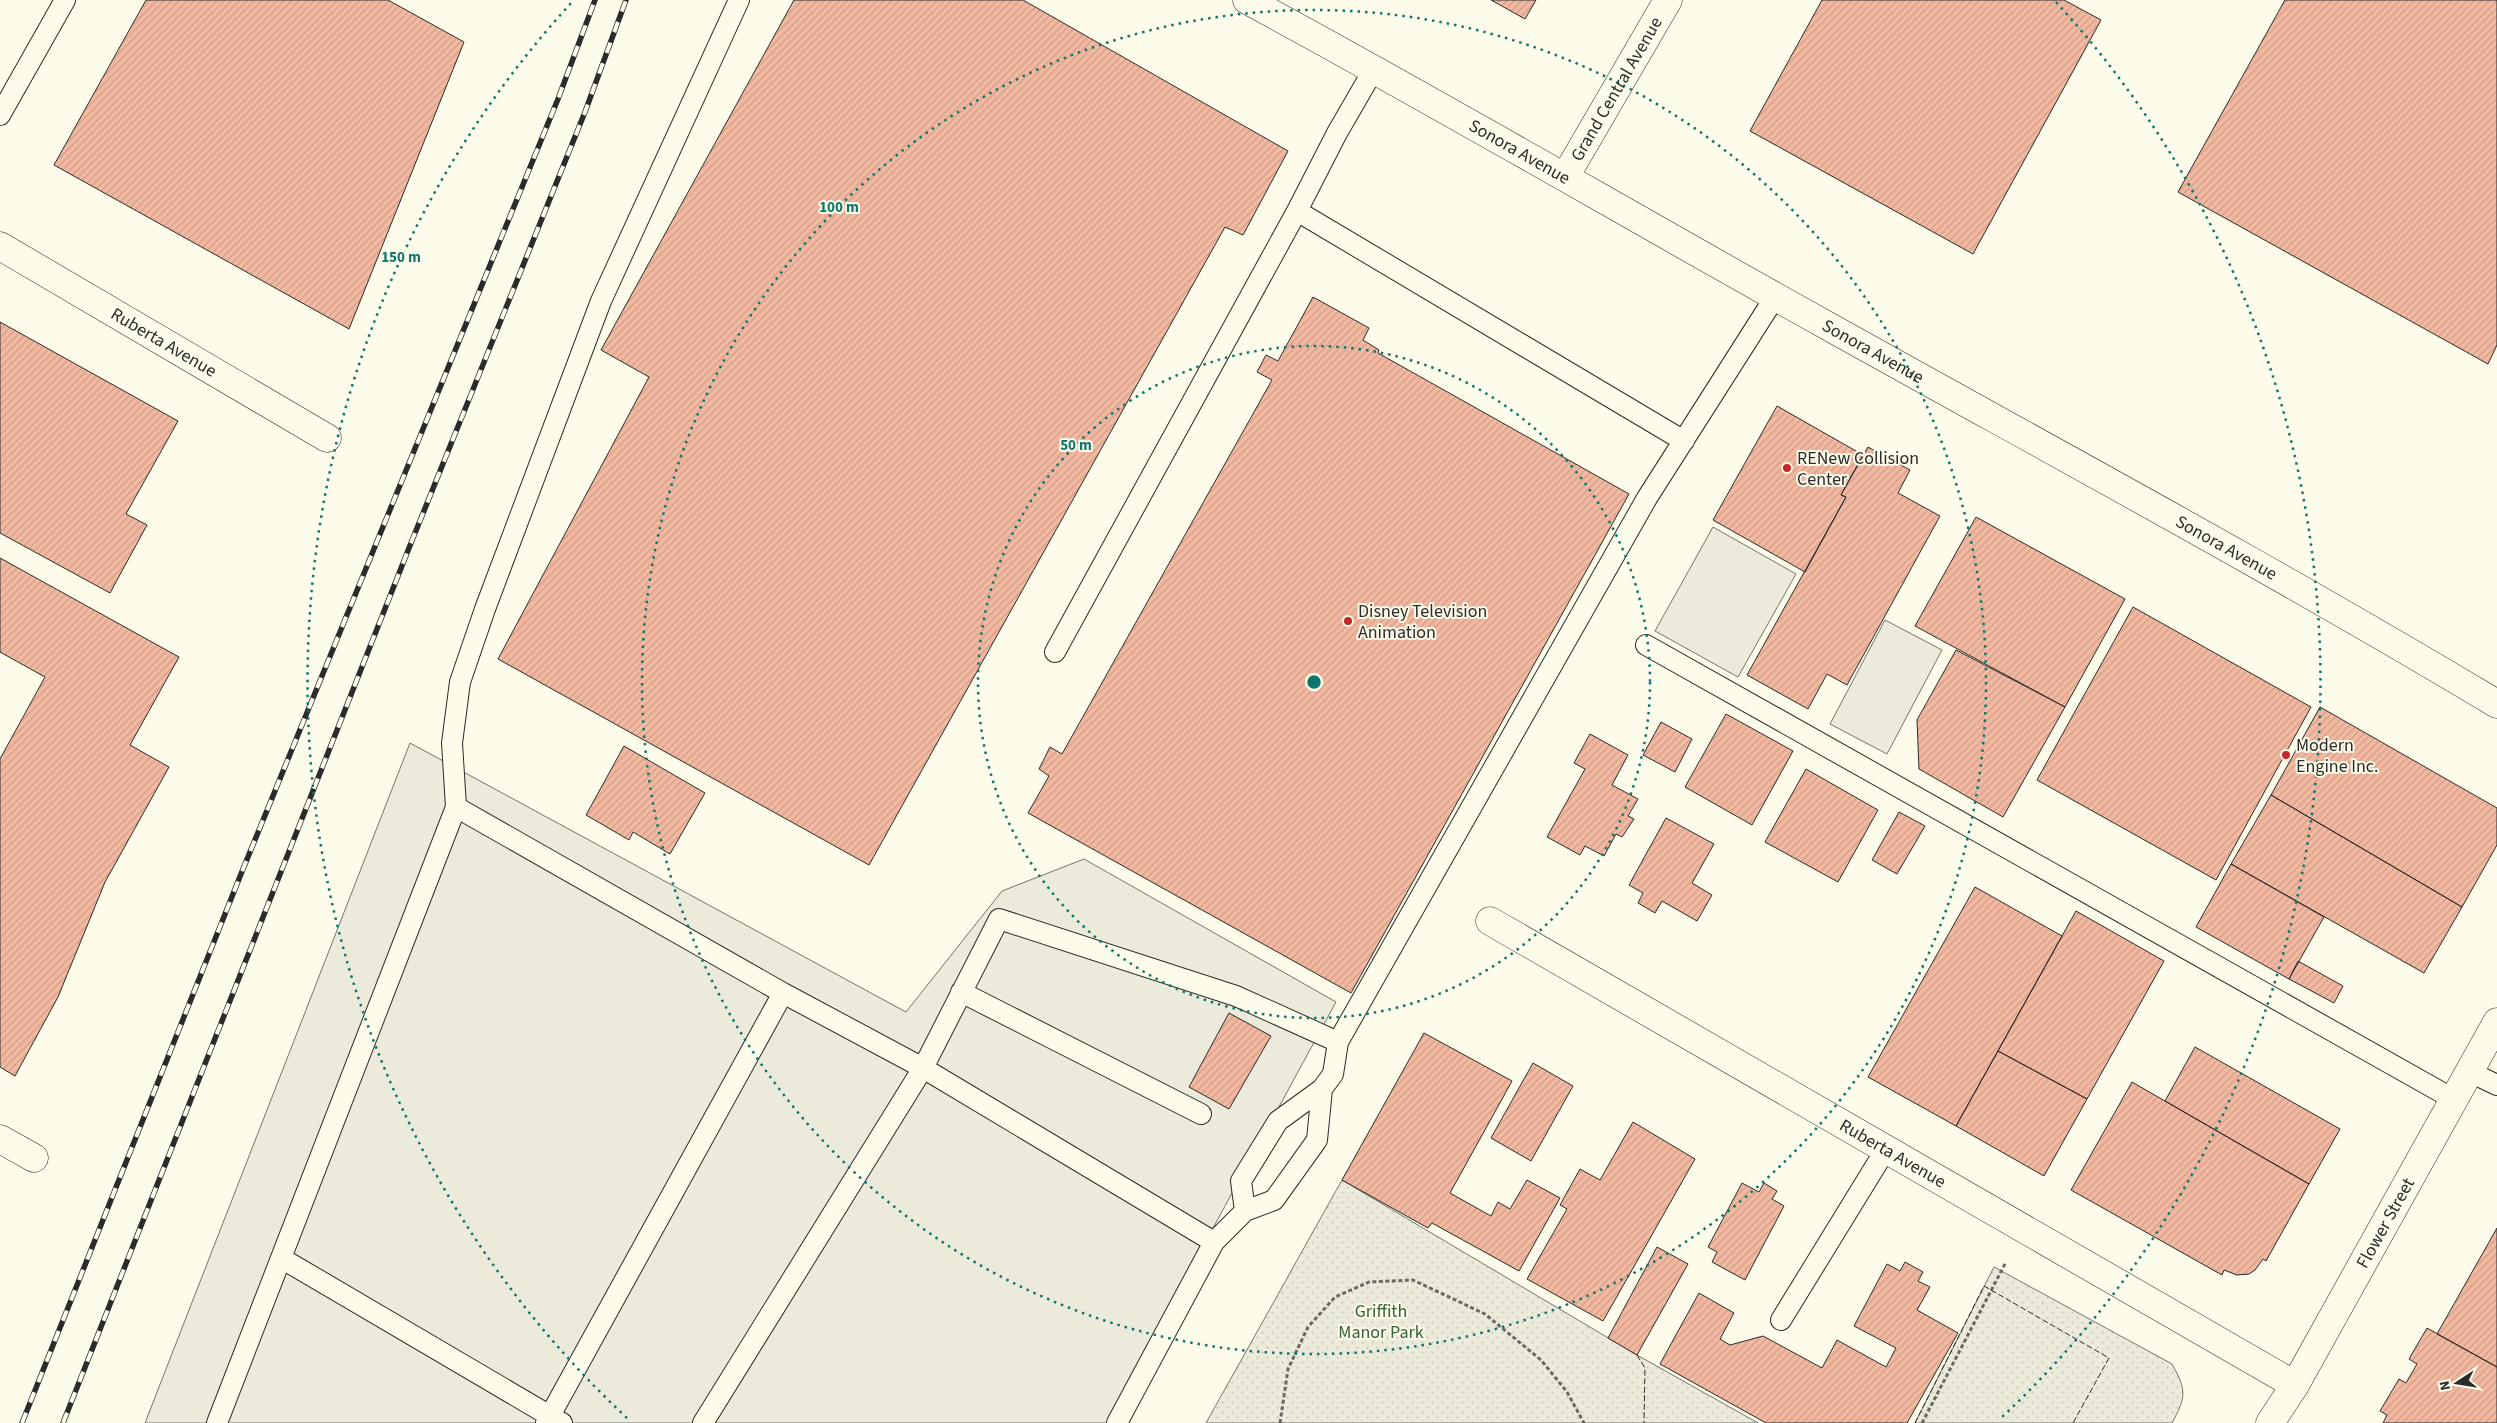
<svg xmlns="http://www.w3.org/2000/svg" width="2497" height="1423" font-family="'Source Sans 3',sans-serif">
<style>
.park{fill:url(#park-dots);stroke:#74746e}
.parking{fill:#eceadb;stroke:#74746e}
.building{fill:url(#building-hatch);stroke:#2b2b2b}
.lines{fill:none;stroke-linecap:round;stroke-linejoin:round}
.service-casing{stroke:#2b2b2b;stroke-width:22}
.minor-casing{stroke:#2b2b2b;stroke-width:29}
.secondary-casing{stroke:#2b2b2b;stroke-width:29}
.path{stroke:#6a6964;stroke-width:3;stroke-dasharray:4 2.5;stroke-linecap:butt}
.service{stroke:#fdfbea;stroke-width:20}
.minor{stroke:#fdfbea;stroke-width:28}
.secondary{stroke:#fdfbea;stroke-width:28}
.rail-casing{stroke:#2b2b2b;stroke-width:5.5}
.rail{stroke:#fdfbea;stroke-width:4;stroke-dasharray:11;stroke-linecap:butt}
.fence{stroke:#2b2b2b;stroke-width:1;stroke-dasharray:6 2.5;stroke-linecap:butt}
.ring{fill:none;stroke:#0f766e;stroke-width:2.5;stroke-dasharray:2.5 5}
.poi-dot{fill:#c62828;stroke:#fdfbea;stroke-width:2}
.labels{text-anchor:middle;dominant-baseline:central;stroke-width:4;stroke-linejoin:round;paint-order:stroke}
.street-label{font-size:18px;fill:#2b2b2b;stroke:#fdfbea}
.poi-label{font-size:18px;fill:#2b2b2b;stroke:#fdfbea;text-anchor:start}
.park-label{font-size:18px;fill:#34623c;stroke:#fdfbea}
.centre{fill:#0f766e;stroke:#fdfbea;stroke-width:2.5}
.ring-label{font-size:15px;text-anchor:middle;font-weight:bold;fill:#0f766e;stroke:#fdfbea;stroke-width:4;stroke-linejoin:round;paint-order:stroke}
</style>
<defs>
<pattern id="park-dots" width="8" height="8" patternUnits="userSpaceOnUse" patternTransform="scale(1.25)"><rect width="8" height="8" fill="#ecebdb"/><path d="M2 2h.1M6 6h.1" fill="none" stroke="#cbcabc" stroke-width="1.8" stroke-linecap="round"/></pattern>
<pattern id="building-hatch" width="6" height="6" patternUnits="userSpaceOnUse" patternTransform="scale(1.25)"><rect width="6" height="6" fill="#f2b8a0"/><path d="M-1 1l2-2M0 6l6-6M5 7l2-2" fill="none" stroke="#d09e8a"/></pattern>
</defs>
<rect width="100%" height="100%" fill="#fdfbea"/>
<path class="park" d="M1342 1180 1637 1355 1758 1423H1206Z
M1994 1267 2172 1364C2187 1391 2186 1397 2172 1423H1915Z"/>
<path class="parking" d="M1713 527 1796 574 1738 677 1655 631Z
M1885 620 1942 650 1887 754 1830 724Z
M410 743 906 1012 1002 891 1084 859 1336 1002 1107 1423H145Z"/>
<path class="building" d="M146 0H388L464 42 349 329 54 165Z
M794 0H1023L1288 151 1243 235 1225 227 869 865 498 659 649 377 601 350Z
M1491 0H1536L1525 19Z
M1822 0H2064L2101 20 1973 254 1750 131Z
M2285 0H2497V345L2488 364 2178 192Z
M1313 297 1369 328 1363 340 1379 350 1378 353 1629 494 1351 993 1028 813 1049 776 1039 769 1050 747 1062 754 1272 380 1257 372 1266 355 1278 361Z
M0 322 178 421 126 514 147 525 110 593 0 533Z
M1777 406 1863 455 1841 495 1846 497 1805 572 1713 520Z
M1868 447 1910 470 1898 493 1940 516 1847 685 1827 674 1808 709 1747 675 1846 497 1841 495Z
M1976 517 2125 599 2065 707 1915 626Z
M0 558 179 657 130 745 169 767 105 882 58 997 15 1076 0 1067V759L45 677 0 652Z
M2133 607 2311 707 2216 880 2037 780Z
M1956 650 2065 707 2003 817 1919 769 1917 720Z
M2320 707 2497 808V845L2462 907 2271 795Z
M1726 714 1793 751 1752 825 1685 787Z
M1661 722 1692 739 1675 772 1643 755Z
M1590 734 1628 755 1612 785 1638 799 1628 816 1634 819 1622 837 1616 834 1604 856 1585 846 1580 855 1547 837 1585 769 1574 763Z
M624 746 705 793 670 854 633 832 629 840 586 815Z
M1806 769 1878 810 1838 882 1765 842Z
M2271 795 2462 907 2424 973 2231 864Z
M1899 812 1925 826 1897 874 1872 860Z
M1666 818 1714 844 1692 883 1712 895 1697 921 1662 901 1655 913 1638 903 1643 893 1629 885Z
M2231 864 2324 917 2289 979 2196 927Z
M1975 887 2062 936 1956 1126 1868 1077Z
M2076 911 2164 961 2087 1099 1998 1051Z
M2298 961 2343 986 2334 1003 2289 979Z
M1229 1013 1271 1036 1229 1109 1189 1087Z
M1424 1033 1512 1081 1450 1193 1491 1216 1498 1202 1510 1209 1527 1180 1560 1198 1519 1271 1432 1223 1428 1228 1342 1180Z
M2195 1047 2340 1129 2309 1184 2165 1101Z
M1998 1051 2087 1099 2044 1176 1956 1126Z
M1533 1063 1573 1086 1531 1161 1491 1138Z
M2132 1082 2309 1184 2266 1261 2263 1259 2255 1270 2249 1274 2237 1275 2224 1270 2222 1275 2071 1190Z
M1633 1122 1695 1159 1603 1321 1527 1279 1567 1209 1560 1205 1580 1169 1600 1180Z
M1742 1183 1759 1192 1764 1183 1777 1191 1772 1199 1784 1206 1745 1280 1712 1262 1717 1252 1708 1247Z
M2497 1228V1367L2437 1334Z
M1657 1247 1688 1264 1637 1355 1608 1338Z
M1905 1262 1923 1272 1918 1281 1930 1287 1917 1310 1958 1333 1907 1423H1766L1660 1364 1699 1293 1734 1313 1720 1339 1730 1345 1763 1336 1822 1368 1837 1340 1886 1367 1896 1348 1854 1326 1887 1264 1900 1271Z
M2427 1328 2497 1367V1423H2383L2387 1415 2380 1411 2399 1379 2406 1383 2417 1364 2409 1359Z"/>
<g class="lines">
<defs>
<path id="service" d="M0 115 65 0
M1297 211 1684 441
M1646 645 2455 1100
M1055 652 1297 211 1337 133 1374 69
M456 807 452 743 460 682 485 609 601 301 739 0
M961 992 1201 1114
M2470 1072 2497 1085
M1245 1211 1241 1181 1278 1121 1322 1089 1333 1074 1338 1042 1647 498 1775 297
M281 1258 562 1423
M1781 1320 1886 1149
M217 1423 456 807 783 993 923 1068 1214 1242 1245 1211 1274 1200 1317 1140 1322 1089
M546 1423 783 993
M703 1423 923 1068 999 919 1236 996 1338 1042
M1117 1423 1214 1242"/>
<g id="minor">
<path id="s1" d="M1565 177 1668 0"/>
<path id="s2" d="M0 246 327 438"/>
<path id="s3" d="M1490 921 2295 1385"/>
<path d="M0 1139 34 1158"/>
</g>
<g id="secondary">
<path id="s4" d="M1247 0C1442 105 1632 217 1826 325 2050 450 2277 572 2497 704"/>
<path id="s5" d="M2270 1423 2295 1385 2497 1022"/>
</g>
</defs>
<use href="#service" class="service-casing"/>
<use href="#minor" class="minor-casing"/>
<use href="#secondary" class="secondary-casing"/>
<path class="path" d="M1280 1423 1288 1369 1308 1327 1335 1297 1369 1282 1413 1280 1485 1314 1541 1360 1567 1392 1584 1423
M1922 1423 2006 1262"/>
<use href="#service" class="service"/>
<use href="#minor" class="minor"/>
<use href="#secondary" class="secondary"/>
<defs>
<path id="rail" d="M22 1423 241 874 558 99 595 0
M63 1423 411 543 585 112 626 0"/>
</defs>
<use href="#rail" class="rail-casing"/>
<use href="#rail" class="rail"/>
<path class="fence" d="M1637 1355 1645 1368 1644 1423
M1915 1423 1984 1286 2109 1358 2073 1423"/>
</g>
<g class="ring">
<circle cx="1314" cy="682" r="336"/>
<circle cx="1314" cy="682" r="672"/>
<path d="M627 1418A1007 1007 0 0 1 572 2M2056 2A1007 1007 0 0 1 2001 1418"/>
</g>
<g class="poi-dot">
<circle cx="1787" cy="468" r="5"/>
<circle cx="1348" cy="621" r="5"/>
<circle cx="2286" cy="755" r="5"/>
</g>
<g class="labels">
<g class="street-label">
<text stroke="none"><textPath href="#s1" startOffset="102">Grand Central Avenue</textPath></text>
<text stroke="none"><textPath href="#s4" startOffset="312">Sonora Avenue</textPath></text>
<text stroke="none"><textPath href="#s2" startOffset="190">Ruberta Avenue</textPath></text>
<text stroke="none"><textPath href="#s4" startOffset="718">Sonora Avenue</textPath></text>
<text stroke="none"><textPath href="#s4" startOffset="1122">Sonora Avenue</textPath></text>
<text stroke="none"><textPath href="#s3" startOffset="465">Ruberta Avenue</textPath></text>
<text stroke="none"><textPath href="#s5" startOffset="231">Flower Street</textPath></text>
</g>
<g class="poi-label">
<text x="1797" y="458">RENew Collision<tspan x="1797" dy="21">Center</tspan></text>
<text x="1358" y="611">Disney Television<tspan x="1358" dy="21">Animation</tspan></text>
<text x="2296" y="745">Modern<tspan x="2296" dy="21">Engine Inc.</tspan></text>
</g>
<g class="park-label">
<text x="1381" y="1311">Griffith<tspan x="1381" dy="21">Manor Park</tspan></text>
</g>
</g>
<circle cx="1314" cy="682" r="8" class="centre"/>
<g class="ring-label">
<text x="839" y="212">100 m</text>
<text x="401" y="262">150 m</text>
<text x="1076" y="450">50 m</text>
</g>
<g transform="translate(2457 1383) rotate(258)" stroke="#fdfbea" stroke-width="4" paint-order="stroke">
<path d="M0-4L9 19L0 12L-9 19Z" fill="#2b2b2b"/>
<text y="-8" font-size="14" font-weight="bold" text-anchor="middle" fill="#2b2b2b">N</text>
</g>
</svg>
